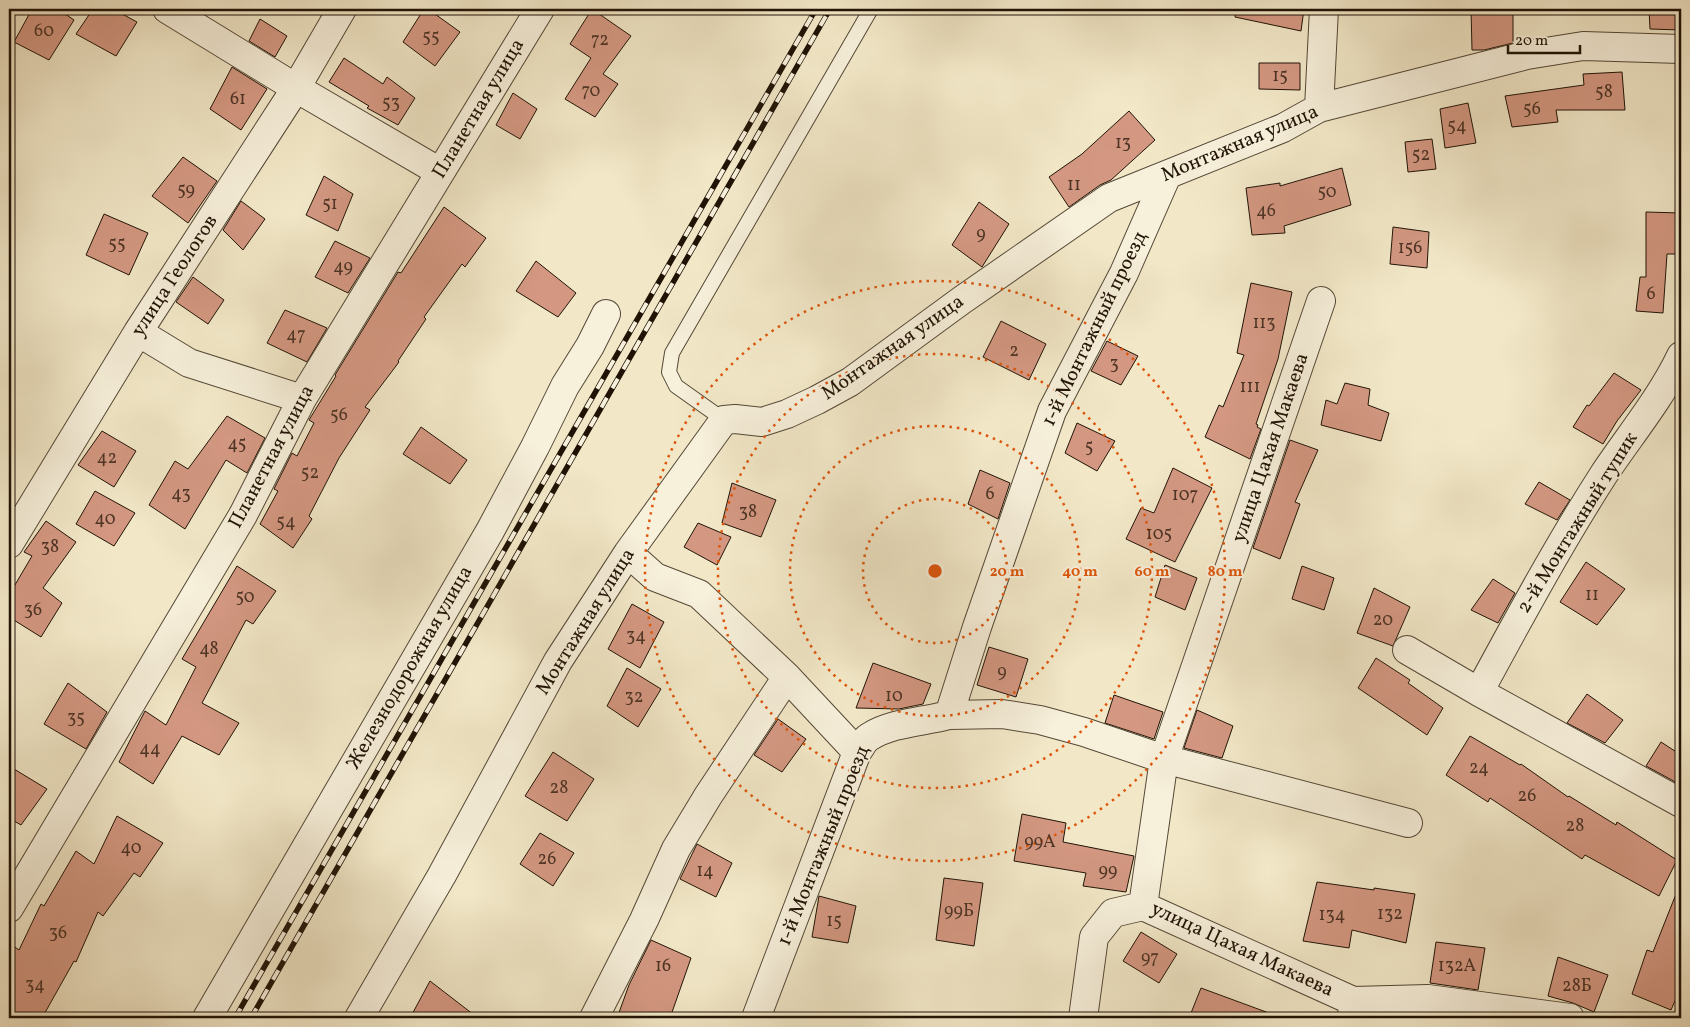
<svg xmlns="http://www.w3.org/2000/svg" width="1690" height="1027" font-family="Vollkorn,serif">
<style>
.building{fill:#d49882;stroke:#201306}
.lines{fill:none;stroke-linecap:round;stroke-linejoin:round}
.service-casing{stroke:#544836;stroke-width:16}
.minor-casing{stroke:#544836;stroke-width:30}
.service{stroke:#f7f0db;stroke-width:14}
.minor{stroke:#f7f0db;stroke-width:28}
.rail-casing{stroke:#201306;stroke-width:5.5}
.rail{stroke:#f7f0db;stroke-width:4;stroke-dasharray:11;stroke-linecap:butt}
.ring{fill:none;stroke:#de560c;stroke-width:2.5;stroke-dasharray:2.5 5}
.labels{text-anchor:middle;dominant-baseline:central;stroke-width:4;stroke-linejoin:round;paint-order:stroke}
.number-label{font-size:18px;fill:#4d3425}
.street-label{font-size:20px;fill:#201306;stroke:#f7f0db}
.centre{fill:#de560c;stroke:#f7f0db;stroke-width:2.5}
.ring-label{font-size:15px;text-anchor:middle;font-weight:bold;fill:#de560c;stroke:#f7f0db;stroke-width:4;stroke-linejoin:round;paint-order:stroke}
</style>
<rect width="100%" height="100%" fill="#f2e8c8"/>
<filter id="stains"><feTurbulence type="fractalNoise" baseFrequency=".004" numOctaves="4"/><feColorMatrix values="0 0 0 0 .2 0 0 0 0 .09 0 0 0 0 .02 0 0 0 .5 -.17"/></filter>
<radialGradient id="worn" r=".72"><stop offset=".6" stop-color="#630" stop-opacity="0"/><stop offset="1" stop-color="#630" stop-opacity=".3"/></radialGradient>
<path class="building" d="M32 9H58L74 20 49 60 14 42Z
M93 9H113L137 22 116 56 76 34Z
M424 9H428L460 32 435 66 403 42Z
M592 9 631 36 603 74 618 84 595 117 565 99 591 58 570 44Z
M1236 9H1304L1301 31 1235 17Z
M1471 9H1513V43L1484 50H1472Z
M1649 9H1680L1681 30 1650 29Z
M260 19 287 36 275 57 249 41Z
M344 58 383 84 387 77 415 98 398 125 367 108 369 106 329 82Z
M1259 63H1300V90L1259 89Z
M232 67 267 89 241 130 210 109Z
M1622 72 1625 110H1556L1558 122 1512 127 1505 96 1584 85 1583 74Z
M513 93 537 109 520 139 496 125Z
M1468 103 1476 143 1445 148 1440 109Z
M1129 111 1155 140 1111 180 1100 185 1069 207 1049 177 1082 154Z
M1432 139 1436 169 1408 172 1405 142Z
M183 157 217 181 188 223 152 196Z
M1342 168 1351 205 1284 226 1285 233 1252 235 1246 188 1280 183V186Z
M324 176 353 194 338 231 306 215Z
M241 201 265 219 243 250 223 230Z
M979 202 1009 224 982 267 952 245Z
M444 207 486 238 465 267 462 264 424 317 426 319 398 361 399 362 365 407 370 410 339 458 309 516 312 519 293 548 260 524 278 491 274 489 292 453 297 456 314 423 309 420 336 376 335 375 398 272 401 273Z
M1646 212 1681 213V254H1667L1663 313 1636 311 1640 277H1646Z
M104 214 148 233 129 275 86 255Z
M1393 227 1429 232 1427 268 1390 264Z
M335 241 370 258 348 293 315 277Z
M536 261 576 293 558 317 516 291Z
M193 277 224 300 208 324 176 302Z
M1251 283 1292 292 1278 359 1256 424 1258 425 1257 427 1261 429 1250 459 1205 437 1219 405 1223 407 1244 355 1237 353Z
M285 310 327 328 307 362 267 343Z
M1001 321 1046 344 1029 380 983 357Z
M1107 341 1138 356 1121 385 1091 371Z
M1614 373 1641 390 1617 421 1603 444 1573 427 1587 405 1589 406Z
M1345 383 1370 389 1368 405 1389 413 1381 441 1321 425 1326 400 1337 404Z
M227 416 265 438 247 473 226 460 185 529 149 505 175 461 188 469Z
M1077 423 1115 441 1097 471 1065 453Z
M421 427 467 460 450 484 403 454Z
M102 431 136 451 114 487 78 465Z
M1290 440 1318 450 1295 502 1300 504 1280 559 1253 548Z
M1173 468 1212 488 1175 562 1126 539 1141 508 1154 513Z
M980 470 1010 483 998 519 968 504Z
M1539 482 1570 500 1557 520 1525 504Z
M732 483 776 500 761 537 722 523Z
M95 491 135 513 114 546 76 524Z
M46 521 76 542 43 588 62 603 41 637 9 617V595L32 556 24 552Z
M698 523 731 537 717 565 684 547Z
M1586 562 1625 589 1597 625 1560 602Z
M1165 565 1197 578 1185 610 1155 597Z
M237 566 276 591 253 624 246 620 202 703 239 723 219 755 182 736 153 784 119 762 145 711 166 725 196 667 182 659Z
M1302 566 1334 578 1324 610 1292 599Z
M1493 579 1515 593 1498 623 1471 610Z
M1374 588 1410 607 1393 646 1357 633Z
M632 604 664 622 640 668 608 649Z
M989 647 1028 659 1016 697 977 685Z
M1376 658 1410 680 1408 683 1443 708 1427 735 1358 688Z
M873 663 931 684 923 704 899 709 856 708Z
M627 668 661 689 638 727 607 706Z
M68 683 107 712 86 749 44 724Z
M1587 694 1623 720 1605 743 1567 723Z
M1114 695 1163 712 1154 739 1105 723Z
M1197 710 1233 726 1222 758 1184 748Z
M778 719 806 739 782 772 754 755Z
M1470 736 1520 765 1521 764 1568 797 1569 796 1616 825 1617 822 1677 860 1659 896 1585 855 1582 859 1490 798 1488 802 1446 775Z
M1661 742 1681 755V785L1646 766Z
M553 752 594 779 567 821 525 796Z
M9 766 47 789 21 825 9 818Z
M1022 814 1066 823 1063 842 1134 856 1126 892 1083 886 1086 873 1014 861Z
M117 816 163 843 140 877 134 873 103 916 98 912 76 962 74 961 42 1018H9V943L19 950 41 904 44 906 76 851 94 864Z
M540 833 574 853 553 886 520 864Z
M697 844 732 863 716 897 680 879Z
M944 878 983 883 974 946 936 940Z
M1317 882 1374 890V888L1415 894 1406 943 1352 930 1349 948 1303 941Z
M1680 884 1681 987 1671 1010 1632 994 1647 950 1653 952Z
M819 896 856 906 848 943 812 937Z
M1141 932 1177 954 1159 983 1123 961Z
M651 940 691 958 670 1018H617L629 985Z
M1436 942 1485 948 1478 990 1430 983Z
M1558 957 1608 975 1594 1012 1573 1003 1548 996Z
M430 981 478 1018H410Z
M1201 988 1277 1016V1018H1189Z"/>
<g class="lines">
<defs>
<path id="service" d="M724 420 676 386 669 372 672 353 871 9"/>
<path id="minor" d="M167 9 296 88 440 172
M1319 108 1324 9
M1321 301 1164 759 1143 906 1353 1001 1352 1018
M138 332 189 363 302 399
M9 544 138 332 296 88 342 9
M628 553 655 577 699 594 787 677 857 752
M1407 650 1479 692 1681 803
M1479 692C1519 618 1559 544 1604 474 1630 435 1661 398 1681 356
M949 715 1002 714 1040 720 1084 732 1164 759 1408 823
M9 908 243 515 302 399 540 9
M1353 1001 1428 999 1570 1018
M207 1018 490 531 535 447 565 386 590 346 606 314
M359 1018 442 875 558 661 628 553 724 420 735 419 762 422 787 414 817 400 850 382 962 300 1109 198 1283 128 1319 108 1527 55 1583 46 1681 49
M594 1018 644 920 676 849 708 796 787 677
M756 1018 857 752C861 747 864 740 869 737 893 722 923 722 949 715L977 627 1052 411 1124 273 1167 175
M1083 1018 1094 937 1113 913 1143 906"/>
</defs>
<use href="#service" class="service-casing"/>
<use href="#minor" class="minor-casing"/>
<use href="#service" class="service"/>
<use href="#minor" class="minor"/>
<defs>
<path id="rail" d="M235 1018 816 9
M251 1018 830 9"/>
</defs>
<use href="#rail" class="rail-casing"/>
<use href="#rail" class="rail"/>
</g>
<g class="ring">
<circle cx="935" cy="571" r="72"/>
<circle cx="935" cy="571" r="145"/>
<circle cx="935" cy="571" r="217"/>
<circle cx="935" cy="571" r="290"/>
</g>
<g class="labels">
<g class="number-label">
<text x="44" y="31">60</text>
<text x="431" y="37">55</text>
<text x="600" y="40">72</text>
<text x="1280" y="76">15</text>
<text x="591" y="91">70</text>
<text x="1604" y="92">58</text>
<text x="238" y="99">61</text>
<text x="391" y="103">53</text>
<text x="1532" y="109">56</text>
<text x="1457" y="126">54</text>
<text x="1123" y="143">13</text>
<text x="1421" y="155">52</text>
<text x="1074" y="185">11</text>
<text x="186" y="190">59</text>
<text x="1327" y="192">50</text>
<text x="330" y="204">51</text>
<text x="1266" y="211">46</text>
<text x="981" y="234">9</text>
<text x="117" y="244">55</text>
<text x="1410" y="248">156</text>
<text x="343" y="267">49</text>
<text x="1651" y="294">6</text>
<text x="1264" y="323">113</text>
<text x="296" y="335">47</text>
<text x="1014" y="351">2</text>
<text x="1114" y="364">3</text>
<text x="1250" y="387">111</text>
<text x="339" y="415">56</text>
<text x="237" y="444">45</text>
<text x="1089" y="447">5</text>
<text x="107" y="458">42</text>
<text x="310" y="473">52</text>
<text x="181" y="494">43</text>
<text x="990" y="494">6</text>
<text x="1185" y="495">107</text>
<text x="748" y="512">38</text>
<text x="105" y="519">40</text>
<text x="286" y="522">54</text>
<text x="1159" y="534">105</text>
<text x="50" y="547">38</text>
<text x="1592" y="595">11</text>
<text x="245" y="597">50</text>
<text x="33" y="610">36</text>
<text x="1383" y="620">20</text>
<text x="636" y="636">34</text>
<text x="209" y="649">48</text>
<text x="1002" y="672">9</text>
<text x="894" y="696">10</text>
<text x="634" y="697">32</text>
<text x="76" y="718">35</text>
<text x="150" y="749">44</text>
<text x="1479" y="768">24</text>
<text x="559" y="788">28</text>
<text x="1527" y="796">26</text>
<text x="1575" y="826">28</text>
<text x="1040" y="842">99А</text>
<text x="131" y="848">40</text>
<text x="547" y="859">26</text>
<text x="705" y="871">14</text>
<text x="1108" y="871">99</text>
<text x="959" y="911">99Б</text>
<text x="1390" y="914">132</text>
<text x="1332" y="915">134</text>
<text x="834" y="921">15</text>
<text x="58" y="933">36</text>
<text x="1150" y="958">97</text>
<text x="663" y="966">16</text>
<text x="1457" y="966">132А</text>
<text x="35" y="985">34</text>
<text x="1577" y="986">28Б</text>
</g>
<g class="street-label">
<text transform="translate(479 109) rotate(-59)">Планетная улица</text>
<text transform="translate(1240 144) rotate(-23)">Монтажная улица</text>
<text transform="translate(175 276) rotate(-57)">улица Геологов</text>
<text transform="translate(1095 329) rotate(-64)">1-й Монтажный проезд</text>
<text transform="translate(893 348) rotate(-35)">Монтажная улица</text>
<text transform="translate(1271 448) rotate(-71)">улица Цахая Макаева</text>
<text transform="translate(272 457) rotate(-62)">Планетная улица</text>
<text transform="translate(1578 523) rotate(-58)">2-й Монтажный тупик</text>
<text transform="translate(586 622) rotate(-58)">Монтажная улица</text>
<text transform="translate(410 668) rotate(-60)">Железнодорожная улица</text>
<text transform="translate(824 846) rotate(-68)">1-й Монтажный проезд</text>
<text transform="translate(1242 950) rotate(25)">улица Цахая Макаева</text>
</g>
</g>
<circle cx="935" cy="571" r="8" class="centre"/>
<g class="ring-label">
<text x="1007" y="576">20 m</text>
<text x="1080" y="576">40 m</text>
<text x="1152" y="576">60 m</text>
<text x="1225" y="576">80 m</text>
</g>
<rect width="1690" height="1027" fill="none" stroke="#f2e8c8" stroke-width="30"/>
<rect x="10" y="10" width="1670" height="1007" fill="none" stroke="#201306" stroke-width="2.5"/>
<rect x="15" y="15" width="1660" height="997" fill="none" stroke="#201306"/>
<path d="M1508 45v8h72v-8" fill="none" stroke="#201306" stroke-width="2.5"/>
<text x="1515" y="45" font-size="15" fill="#201306" stroke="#f7f0db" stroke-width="4" paint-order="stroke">20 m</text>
<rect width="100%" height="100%" filter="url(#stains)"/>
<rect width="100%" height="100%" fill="url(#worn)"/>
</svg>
